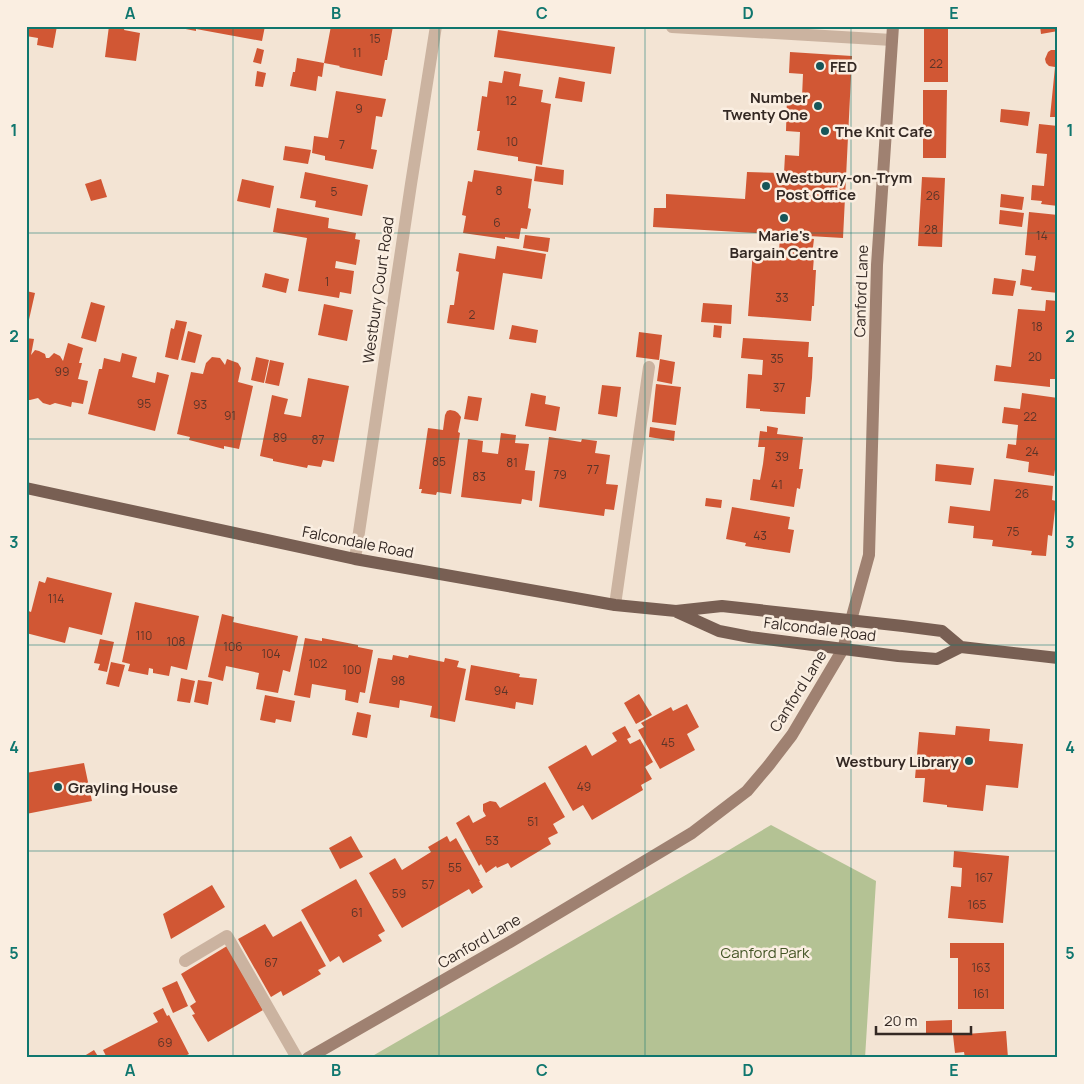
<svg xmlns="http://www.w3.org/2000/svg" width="1084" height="1084" font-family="Manrope,sans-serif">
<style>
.green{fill:#b4c294}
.building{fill:#d15734}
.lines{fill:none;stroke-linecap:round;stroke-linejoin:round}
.lane{stroke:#cbb3a0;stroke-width:12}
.street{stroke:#cbb3a0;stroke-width:12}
.secondary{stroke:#9f8171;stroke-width:12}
.primary{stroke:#785f53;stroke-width:12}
.grid{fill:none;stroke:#0f766e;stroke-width:1;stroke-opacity:0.55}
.poi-dot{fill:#165659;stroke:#faeee1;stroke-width:2}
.labels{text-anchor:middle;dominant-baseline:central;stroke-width:5;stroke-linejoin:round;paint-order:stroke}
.number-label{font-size:12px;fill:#5b3428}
.poi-label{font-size:15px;font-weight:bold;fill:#342924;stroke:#faeee1;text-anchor:start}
.street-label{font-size:15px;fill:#342924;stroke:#faeee1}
.park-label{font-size:15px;fill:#445526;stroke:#faeee1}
.neatline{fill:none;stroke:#0f766e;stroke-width:2}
.grid-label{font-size:16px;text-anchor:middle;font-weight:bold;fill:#0f766e}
</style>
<rect width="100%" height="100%" fill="#f3e4d4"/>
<path class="green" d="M771 825 876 881 865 1058H369L729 850Z"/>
<path class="building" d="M26 26H57L53 48 37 45 38 38 26 36Z
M109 26H125L124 30 140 33 136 61 105 57Z
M175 26H265L262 41 196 29V31L175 27Z
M331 26H393L387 60H385L382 76 339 67 340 66 324 63Z
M924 26H948V82H924Z
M1040 26H1058V31L1041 34Z
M498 30 615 47 611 74 494 57Z
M257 48 264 50 261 64 253 62Z
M1051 50H1058V117H1050L1055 67 1049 66 1046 63 1045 59 1048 52Z
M790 52 852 56 843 238 653 227 654 208H666V194L745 199 747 172 784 173 785 155 799 156 800 132 786 131 787 96 802 97 803 74 789 73Z
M297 58 324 63 322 77 318 76 316 91 290 86 293 72H295Z
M257 71 266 73 263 87 255 86Z
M504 71 521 74 519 86 543 90 541 102 551 104 542 165 518 161V157L477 150 480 131H477L482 96 487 97 489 81 502 83Z
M559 77 585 82 582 102 555 98Z
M923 90H947L946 158H923Z
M336 91 386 99 382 117 376 116 371 149 377 150 373 169 325 160V156L312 153 314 136 328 138Z
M1001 109 1030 112 1028 126 1000 122Z
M1039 124 1058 126V206L1041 204 1042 201 1031 200 1032 185 1044 186 1047 154 1036 153Z
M285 146 311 150 308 164 283 160Z
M536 166 564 170 563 185 534 181Z
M474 170 532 179 528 208 531 209 527 229 521 228 519 239 505 237V239L463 233 466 216 462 215 468 181 472 182Z
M305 172 368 185 362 216 315 207 316 201 300 198Z
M922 177 945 178 942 247 918 246Z
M101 179 107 197 91 201 85 184Z
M242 179 274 186 270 208 237 201Z
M1001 194 1024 197 1022 210 1000 207Z
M277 208 329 218 328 228 356 233 355 239 360 240 356 265 336 261 335 268 354 271 351 294 340 292 339 298 298 291 307 238 273 232Z
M1000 210 1024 213 1022 227 999 224Z
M1029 212 1058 215V293L1031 290 1032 287 1020 285 1022 269 1034 271 1036 256 1025 255Z
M525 235 550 238 548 252 523 248Z
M780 236 814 239 812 255 814 256 813 270H816L814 306H812L811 321 748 316 753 250 779 252Z
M497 246 546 254 542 279 503 273 494 330 447 323 450 305H454L459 272 456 271 459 253 495 259Z
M265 273 289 279 286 293 262 287Z
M994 278 1016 281 1013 296 992 294Z
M26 291 35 293 28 324H26Z
M1046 300 1058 301V379H1050V387L994 381 996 365 1011 367 1018 309 1045 311Z
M91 302 105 306 96 342 81 338Z
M703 303 732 305 731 324 701 322Z
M324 304 353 310 347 341 318 335Z
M176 320 187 322 178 360 165 357 171 328 174 329Z
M512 325 538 330 536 343 509 339Z
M714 325 722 326 721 338 713 337Z
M188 331 202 335 195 363 181 360Z
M639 332 662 335 659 360 636 357Z
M26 338 34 339 31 355 35 350 39 351 45 354 46 358H49L54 353 60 356 63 361 68 343 83 348 79 363H82L78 379 88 381 83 404 72 402 71 407 55 403 50 405 43 403 38 398 30 400H26Z
M743 338 809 342 808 357H813L812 378 810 397H806L805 414 760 411V409L746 408 748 374 762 375 763 360 741 358Z
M122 353 137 357 132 377 155 383 157 372 169 375 155 431 88 414 99 369H102L104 358 120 362Z
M212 357 220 358 225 365 227 359 238 363 241 368 238 382 253 386 239 449 224 446V449L189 440 190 437 177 434 191 372 203 374 206 363Z
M256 357 269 360 264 383 251 380Z
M660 359 675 362 672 384 657 381Z
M270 360 284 363 279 386 265 383Z
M308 378 349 386 334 462 323 460 321 467 308 465 307 468 273 461V459L260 456 272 395 288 399 284 414 301 417Z
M656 384 681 387 676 425 652 422Z
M602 385 621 387 617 417 598 414Z
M531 393 546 396 545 404 560 407 556 431 525 426Z
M1022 393 1058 398V463H1056L1054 476 1028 472 1029 462 1006 458 1008 444 1016 445 1018 425 1002 423 1004 407 1020 409Z
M468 396 482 398 478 421 464 419Z
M450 410 455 411 458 413 461 417 458 432 460 433 451 494 437 492 436 495 421 493 422 489H419L428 428 443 430 445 415 447 411Z
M767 426 778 428 777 434 803 437 799 469H803L800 489 797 488 794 507 750 500 753 479 760 480 763 464 765 447H758L760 431 767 432Z
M650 427 675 431 674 441 649 437Z
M501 433 516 435 515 443 529 444 525 470 535 471 532 501 522 499 521 504 461 497 468 439 483 441 482 452 498 454Z
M549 437 581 442 582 439 597 441 595 453 610 455 606 484 618 485 614 510 605 509 604 516 539 507Z
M936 464 974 468 971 485 935 481Z
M994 479 1053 486 1052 500 1056 501 1052 536 1048 535 1046 556 1031 555 1032 551 992 546 993 540 973 538 974 526 948 523 950 506 990 511Z
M706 498 722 500 721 508 705 506Z
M732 507 790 517 788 529 794 530 790 553 745 546 746 543 726 539Z
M47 577 112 593 102 635 69 627 65 643 26 633V610L31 612 39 581 45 583Z
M135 602 199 616 187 670 171 666 169 676 153 673V669L149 668 148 675 128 671 130 664 122 662Z
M222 614 234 617 233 622 298 636 290 672 283 670 278 693 256 689 259 673 226 666 223 681 208 677Z
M305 638 322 641V638L358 645V647L373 650 365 693 360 692 358 703 345 700 346 690 312 684 310 698 294 695Z
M100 639 114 642 107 672 98 670 100 664 94 663Z
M393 655 408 658 409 655 444 662 445 658 459 661 457 667 466 669 455 722 430 717 432 706 400 700 399 708 369 703 378 658 392 660Z
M111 662 125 665 119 687 106 684Z
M471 665 520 674 519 677 537 679 533 705 516 702 515 709 465 700Z
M181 678 195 681 190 703 177 701Z
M198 680 212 682 208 705 194 702Z
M639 694 652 715 636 724 624 703Z
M265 695 295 701 291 722 276 719 275 723 260 720Z
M687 704 699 727 687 734 695 750 660 769 638 730 644 727 641 723 671 707 673 711Z
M357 712 371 715 367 738 352 735Z
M625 726 631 737 627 739 630 744 640 739 653 762 645 767 652 779 641 785 643 790 592 820 583 805 573 811 548 767 586 745 592 756 617 741 612 733Z
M956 726 990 729 989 741 1023 744 1018 788 986 785 983 811 947 807V805L923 802 925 778H915L919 732 955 735Z
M84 763 92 801 26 814V773Z
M545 782 565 817 553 824 558 833 548 838 551 844 511 868 508 863 497 868 496 866 486 873 481 864 479 866 456 823 469 815 473 823 486 816 483 811V804L490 801 496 802 500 808Z
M351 836 363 857 340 869 329 848Z
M447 836 450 842 456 838 480 881H479L483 887 472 894 469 889 402 928 369 873 395 858 402 870 431 852 428 847Z
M954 851 1009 856 1003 923 948 918 951 886 961 887 962 868 953 867Z
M356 879 385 931 378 935 382 941 343 963 339 956 330 962 301 910Z
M212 885 225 907 171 939 163 914Z
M301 921 326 966 318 970 321 974 304 984 283 996 281 991 271 997 238 939 265 924 273 937Z
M950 943H1004V1009H958V958H950Z
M227 946 263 1010 208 1042 192 1015 195 1014 190 1006 196 1002 181 974Z
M177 981 188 1006 173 1013 162 988Z
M163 1008 167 1016 169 1015 189 1054 181 1058H107L103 1050 158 1022 153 1013Z
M952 1020V1034L926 1035V1021Z
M1006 1031 1008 1058H965L964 1052 955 1053 953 1035Z
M94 1050 99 1058H81Z"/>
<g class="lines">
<path class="lane" d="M672 27 892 40
M615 605 649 367
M185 961 227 936 297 1058"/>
<path class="street" d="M355 559 411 184 436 26"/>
<path class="secondary" d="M308 1058 510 942 692 833 747 791 769 765 792 735 843 649 869 555 877 265 893 26"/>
<path class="primary" d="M26 488 355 559 615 605 676 611 722 606 903 626 942 631 961 647
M677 612 719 631 750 637 898 656 937 659 961 647 1058 658"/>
</g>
<path class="grid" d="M233 26V1058M439 26V1058M645 26V1058M851 26V1058M26 233H1058M26 439H1058M26 645H1058M26 851H1058"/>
<g class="poi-dot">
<circle cx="820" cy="66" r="5"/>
<circle cx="818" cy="106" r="5"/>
<circle cx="825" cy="131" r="5"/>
<circle cx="766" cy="186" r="5"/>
<circle cx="784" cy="218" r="5"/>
<circle cx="969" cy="761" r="5"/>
<circle cx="58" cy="787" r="5"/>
</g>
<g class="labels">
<g class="number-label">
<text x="375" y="38">15</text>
<text x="357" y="52">11</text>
<text x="936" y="63">22</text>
<text x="511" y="100">12</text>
<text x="359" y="108">9</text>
<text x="512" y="141">10</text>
<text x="342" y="144">7</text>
<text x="499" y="190">8</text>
<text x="334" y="191">5</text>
<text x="933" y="195">26</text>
<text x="497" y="222">6</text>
<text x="931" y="229">28</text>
<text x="1042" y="235">14</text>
<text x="327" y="281">1</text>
<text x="782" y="297">33</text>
<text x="472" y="314">2</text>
<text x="1037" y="326">18</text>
<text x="1035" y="356">20</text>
<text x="777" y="358">35</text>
<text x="62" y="371">99</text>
<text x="779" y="387">37</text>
<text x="144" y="403">95</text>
<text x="200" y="404">93</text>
<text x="230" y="415">91</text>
<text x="1030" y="416">22</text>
<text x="280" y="437">89</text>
<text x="318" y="439">87</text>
<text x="1032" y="451">24</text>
<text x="782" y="456">39</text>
<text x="439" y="461">85</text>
<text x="512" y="462">81</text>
<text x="593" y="469">77</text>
<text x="560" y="474">79</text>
<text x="479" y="476">83</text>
<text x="777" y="484">41</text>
<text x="1022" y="493">26</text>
<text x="1013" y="531">75</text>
<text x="760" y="535">43</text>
<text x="56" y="598">114</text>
<text x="144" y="635">110</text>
<text x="176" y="641">108</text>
<text x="233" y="646">106</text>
<text x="271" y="653">104</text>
<text x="318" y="663">102</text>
<text x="352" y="669">100</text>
<text x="398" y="680">98</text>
<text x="501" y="690">94</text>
<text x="668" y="742">45</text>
<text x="584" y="786">49</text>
<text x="533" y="821">51</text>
<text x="492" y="840">53</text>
<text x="455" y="867">55</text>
<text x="984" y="877">167</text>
<text x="428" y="884">57</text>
<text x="399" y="893">59</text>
<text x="977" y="904">165</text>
<text x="357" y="912">61</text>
<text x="271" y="962">67</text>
<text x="981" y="967">163</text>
<text x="981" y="993">161</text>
<text x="165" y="1042">69</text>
</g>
<g class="poi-label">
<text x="830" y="66">FED</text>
<text x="808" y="97" text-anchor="end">Number<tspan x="808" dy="17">Twenty One</tspan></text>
<text x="835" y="131">The Knit Cafe</text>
<text x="776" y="177">Westbury-on-Trym<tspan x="776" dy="17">Post Office</tspan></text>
<text x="784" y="235" text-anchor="middle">Marie's<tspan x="784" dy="17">Bargain Centre</tspan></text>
<text x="959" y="761" text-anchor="end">Westbury Library</text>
<text x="68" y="787">Grayling House</text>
</g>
<g class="street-label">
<text transform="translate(378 290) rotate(-82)">Westbury Court Road</text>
<text transform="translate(861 291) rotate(-88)">Canford Lane</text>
<text transform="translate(358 542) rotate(11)">Falcondale Road</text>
<text transform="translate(820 629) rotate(7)">Falcondale Road</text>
<text transform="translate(798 691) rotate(-58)">Canford Lane</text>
<text transform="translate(479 941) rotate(-30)">Canford Lane</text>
</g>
<g class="park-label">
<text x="765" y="952">Canford Park</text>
</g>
</g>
<rect width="1084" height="1084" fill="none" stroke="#faeee1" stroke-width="55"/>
<path d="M876 1026v8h95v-8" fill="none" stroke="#342924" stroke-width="2.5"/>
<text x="884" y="1026" font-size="15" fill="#342924" stroke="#faeee1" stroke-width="4" paint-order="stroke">20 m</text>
<rect x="28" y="28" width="1028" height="1028" class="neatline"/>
<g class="grid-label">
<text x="130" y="19">A</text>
<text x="336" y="19">B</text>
<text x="542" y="19">C</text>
<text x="748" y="19">D</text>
<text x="954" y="19">E</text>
<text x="14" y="136">1</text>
<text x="1070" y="136">1</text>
<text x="14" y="342">2</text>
<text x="1070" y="342">2</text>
<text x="14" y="548">3</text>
<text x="1070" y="548">3</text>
<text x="14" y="753">4</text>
<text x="1070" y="753">4</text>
<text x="14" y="959">5</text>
<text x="1070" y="959">5</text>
<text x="130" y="1076">A</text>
<text x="336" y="1076">B</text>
<text x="542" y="1076">C</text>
<text x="748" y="1076">D</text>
<text x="954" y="1076">E</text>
</g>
</svg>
